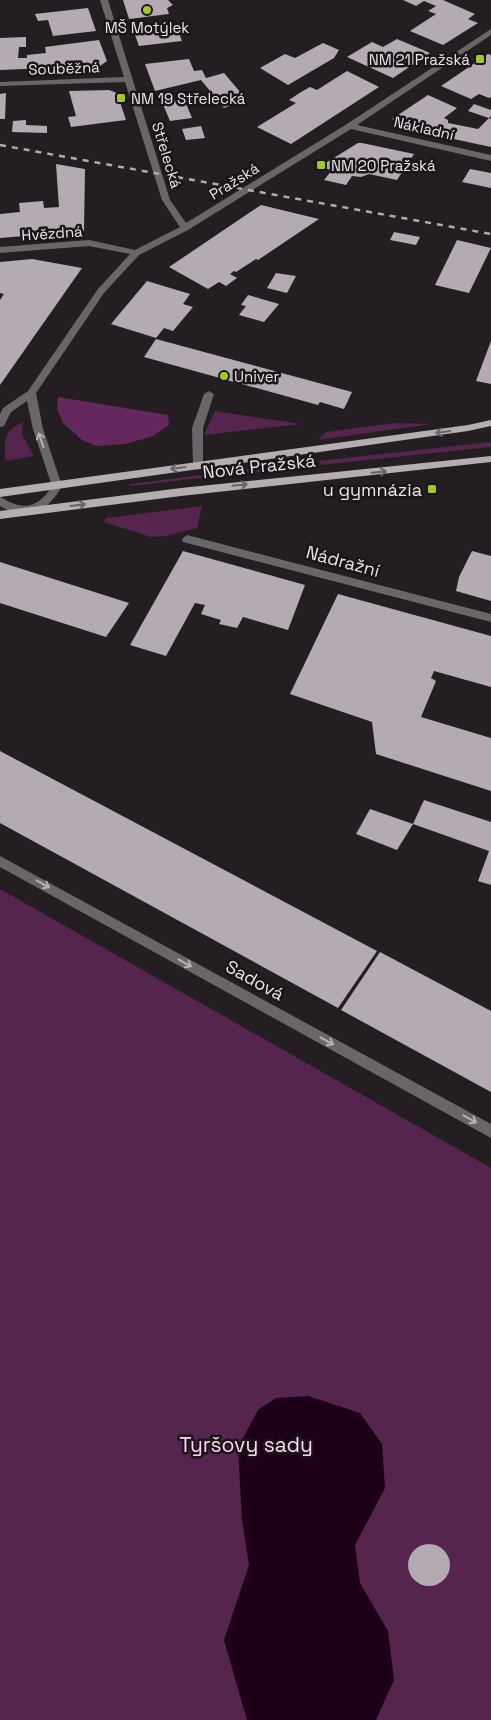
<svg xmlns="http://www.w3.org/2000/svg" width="491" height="1720" font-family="'Space Grotesk',sans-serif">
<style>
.green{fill:#55254d}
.forest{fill:#65285c}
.water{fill:#1d0119}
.building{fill:#b3abb1}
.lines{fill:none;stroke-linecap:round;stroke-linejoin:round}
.lane{fill:#696669;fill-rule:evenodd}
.street{fill:#696669;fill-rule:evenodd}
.primary{fill:#b4adb2;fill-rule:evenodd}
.rail{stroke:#b1abb0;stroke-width:2.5;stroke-dasharray:6 6;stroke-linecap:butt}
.oneway{stroke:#686166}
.oneway2{stroke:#b6b2b6}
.poi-dot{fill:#a0c92b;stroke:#1b1519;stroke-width:2}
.labels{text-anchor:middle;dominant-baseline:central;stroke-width:5;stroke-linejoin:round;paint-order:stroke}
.far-poi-label{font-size:15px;fill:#eae5e9;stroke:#1b1519;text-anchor:start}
.far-street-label{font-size:15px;fill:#eae5e9;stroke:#1b1519}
.street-label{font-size:18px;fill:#eae5e9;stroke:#1b1519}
.poi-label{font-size:18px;fill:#eae5e9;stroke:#1b1519;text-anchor:end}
.near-park-label{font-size:21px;fill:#fcd6f3;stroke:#1b1519}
</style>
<rect width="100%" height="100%" fill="#241e23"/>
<path class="green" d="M215 411 301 424 204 435Z
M23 422 22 434 34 456 5 461C5 440 2 432 23 422Z
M395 423 431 424 318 440 326 432Z
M491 442V447L320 465 319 461Z
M299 463 300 467 130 486V484Z
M202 506 197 528 165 536 151 537 104 522 106 518Z
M0 889 491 1168V1720H0Z"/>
<path class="forest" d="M58 397 168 415 169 425 153 436 125 444 97 446 82 440 63 423 57 409Z"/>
<path class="water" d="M308 1396 360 1413 382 1444 385 1488 355 1545 360 1583 388 1631 394 1680 376 1720H247L224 1640 249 1565 242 1520 238 1448 258 1410 276 1398Z"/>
<path class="building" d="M123 0H168L173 5 167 8 169 14 129 19Z
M403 0H443L475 14 468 19 478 23 443 45 410 31 436 14 428 11 436 6 424 1 416 6Z
M88 8 96 31 53 36 48 20 38 21 35 14Z
M182 24 184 27 177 28 182 41 139 46 133 29Z
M26 37V47H19L18 58H27V55L46 53 45 47 99 40 107 61 100 66 0 70V38Z
M397 39 430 53 393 78 347 57 372 42 383 47Z
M323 43 339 50 334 58 288 85 260 68 285 54 295 58Z
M488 54 491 55V97L489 98 479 94 471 99 441 86Z
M189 59 194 71 202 70 206 78 224 73 246 99 224 108 201 80 155 91 145 64Z
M347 71 379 87 291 144 257 127 296 103 289 100 301 92 310 87 317 90Z
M109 90 117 93 126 120 71 127 68 117 76 116 69 91Z
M6 93 5 119H0V94Z
M428 95 457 108 444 118 448 120V123L478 129 489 118 491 119V147L421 132 392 119Z
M184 99 192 118 170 121 162 102Z
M474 104 491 110V116L489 118 468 111Z
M26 120V125L47 126V133L12 132 13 121Z
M201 126 205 138 186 140 182 129Z
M358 143H362L414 154 397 180 369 174 361 177 352 176 346 185 324 180 332 170 319 167Z
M56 164 85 169 84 231 0 238V214L20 212 19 203 43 201 44 208 59 207Z
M470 169 491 173V188L462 182Z
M261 205 319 219 258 260 256 259 236 272 234 271 230 274 237 278 226 286 219 282 208 289 169 267Z
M394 232 420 237 416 245 390 240Z
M457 240 491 248 469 293 435 285Z
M32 259 82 268 0 385V300L4 294 0 293V262Z
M276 273 296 276 287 293 267 288Z
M147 281 190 294 183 304 193 307 173 331 164 328 156 338 111 324Z
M248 295 279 304 264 322 239 315 246 306 241 305Z
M156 339 352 392 344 409 320 402 318 405 144 357Z
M491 341V384L476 381Z
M183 551 305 585 288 630 243 617 237 628 219 624 221 620 201 614 205 605 195 603 166 656 130 645Z
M472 551 491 556V601L456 591 459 577Z
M0 562 129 603 106 637 0 603Z
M338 594 491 636V687L434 671 431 678 436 681 421 717 491 738V791L376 754 372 722 290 694Z
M0 751 66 786 377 951 338 1008 0 823Z
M424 800 491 822V885L478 881 489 851 413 824 397 850 356 834 370 809 413 824Z
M380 952 491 1011V1092L341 1010Z
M408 1565a21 21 0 1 1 42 0a21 21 0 1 1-42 0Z"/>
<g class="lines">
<path class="lane" d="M209 391 214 394 203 428V466L198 470 193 466 192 428 204 394Z"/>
<path class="street" d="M100 0H108L170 200 186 223 347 124 491 29V35L357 125 491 155V161L351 129 188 230 139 255 104 293 36 393 43 429 62 486C49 511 26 522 0 506V497C5 499 10 503 15 504 31 510 44 500 52 486L33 429 27 401 11 412 4 426 0 427V414L3 408 28 391 98 289 130 254 89 246 0 253V247L89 240 135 250 180 227 162 200 125 82 0 86V82L124 77Z
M187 535 491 614V622L183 542 182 539Z
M0 856 491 1124V1138L0 867Z"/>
<path class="primary" d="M491 420V426L468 431 0 497V489L468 425Z
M491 456V462L181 496 0 519V511L181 488Z"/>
<path class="rail" d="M0 145 491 234"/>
</g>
<defs><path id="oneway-shaft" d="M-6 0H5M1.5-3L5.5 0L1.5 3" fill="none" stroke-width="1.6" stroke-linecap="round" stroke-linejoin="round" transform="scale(1.25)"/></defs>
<g class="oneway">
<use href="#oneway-shaft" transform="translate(443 432) rotate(172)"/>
<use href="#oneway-shaft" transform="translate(178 468) rotate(172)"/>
<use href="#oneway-shaft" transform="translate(379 472) rotate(-5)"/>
<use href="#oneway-shaft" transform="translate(240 485) rotate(-6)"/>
<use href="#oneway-shaft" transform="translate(78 505) rotate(-7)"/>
</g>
<g class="oneway2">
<use href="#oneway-shaft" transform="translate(41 440) rotate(-109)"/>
<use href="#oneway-shaft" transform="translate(43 884) rotate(29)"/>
<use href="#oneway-shaft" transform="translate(185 963) rotate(29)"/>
<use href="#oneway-shaft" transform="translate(327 1041) rotate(29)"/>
<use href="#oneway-shaft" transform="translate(470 1119) rotate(29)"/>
</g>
<g class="poi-dot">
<circle cx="147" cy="10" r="5"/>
<rect x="475" y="54" width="10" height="10" rx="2.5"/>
<rect x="116" y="93" width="10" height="10" rx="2.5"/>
<rect x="316" y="160" width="10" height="10" rx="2.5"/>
<circle cx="224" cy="376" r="5"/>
<rect x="427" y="484" width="10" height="10" rx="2.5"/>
</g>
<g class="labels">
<g class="far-poi-label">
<text x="147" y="27" text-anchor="middle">MŠ Motýlek</text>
<text x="470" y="59" text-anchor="end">NM 21 Pražská</text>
<text x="131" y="98">NM 19 Střelecká</text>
<text x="331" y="165">NM 20 Pražská</text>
<text x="234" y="376">Univer</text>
</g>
<g class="far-street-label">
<text transform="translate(64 68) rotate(-2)">Souběžná</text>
<text transform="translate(424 128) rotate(13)">Nákladní</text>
<text transform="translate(167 155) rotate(73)">Střelecká</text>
<text transform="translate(234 181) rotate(-32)">Pražská</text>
<text transform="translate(52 233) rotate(-4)">Hvězdná</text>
</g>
<g class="street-label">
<text transform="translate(259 466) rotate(-6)">Nová Pražská</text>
<text transform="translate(343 561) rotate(15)">Nádražní</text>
<text transform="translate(255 980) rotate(29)">Sadová</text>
</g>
<g class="poi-label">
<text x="422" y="489">u gymnázia</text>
</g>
<g class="near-park-label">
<text x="246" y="1444">Tyršovy sady</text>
</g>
</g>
</svg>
